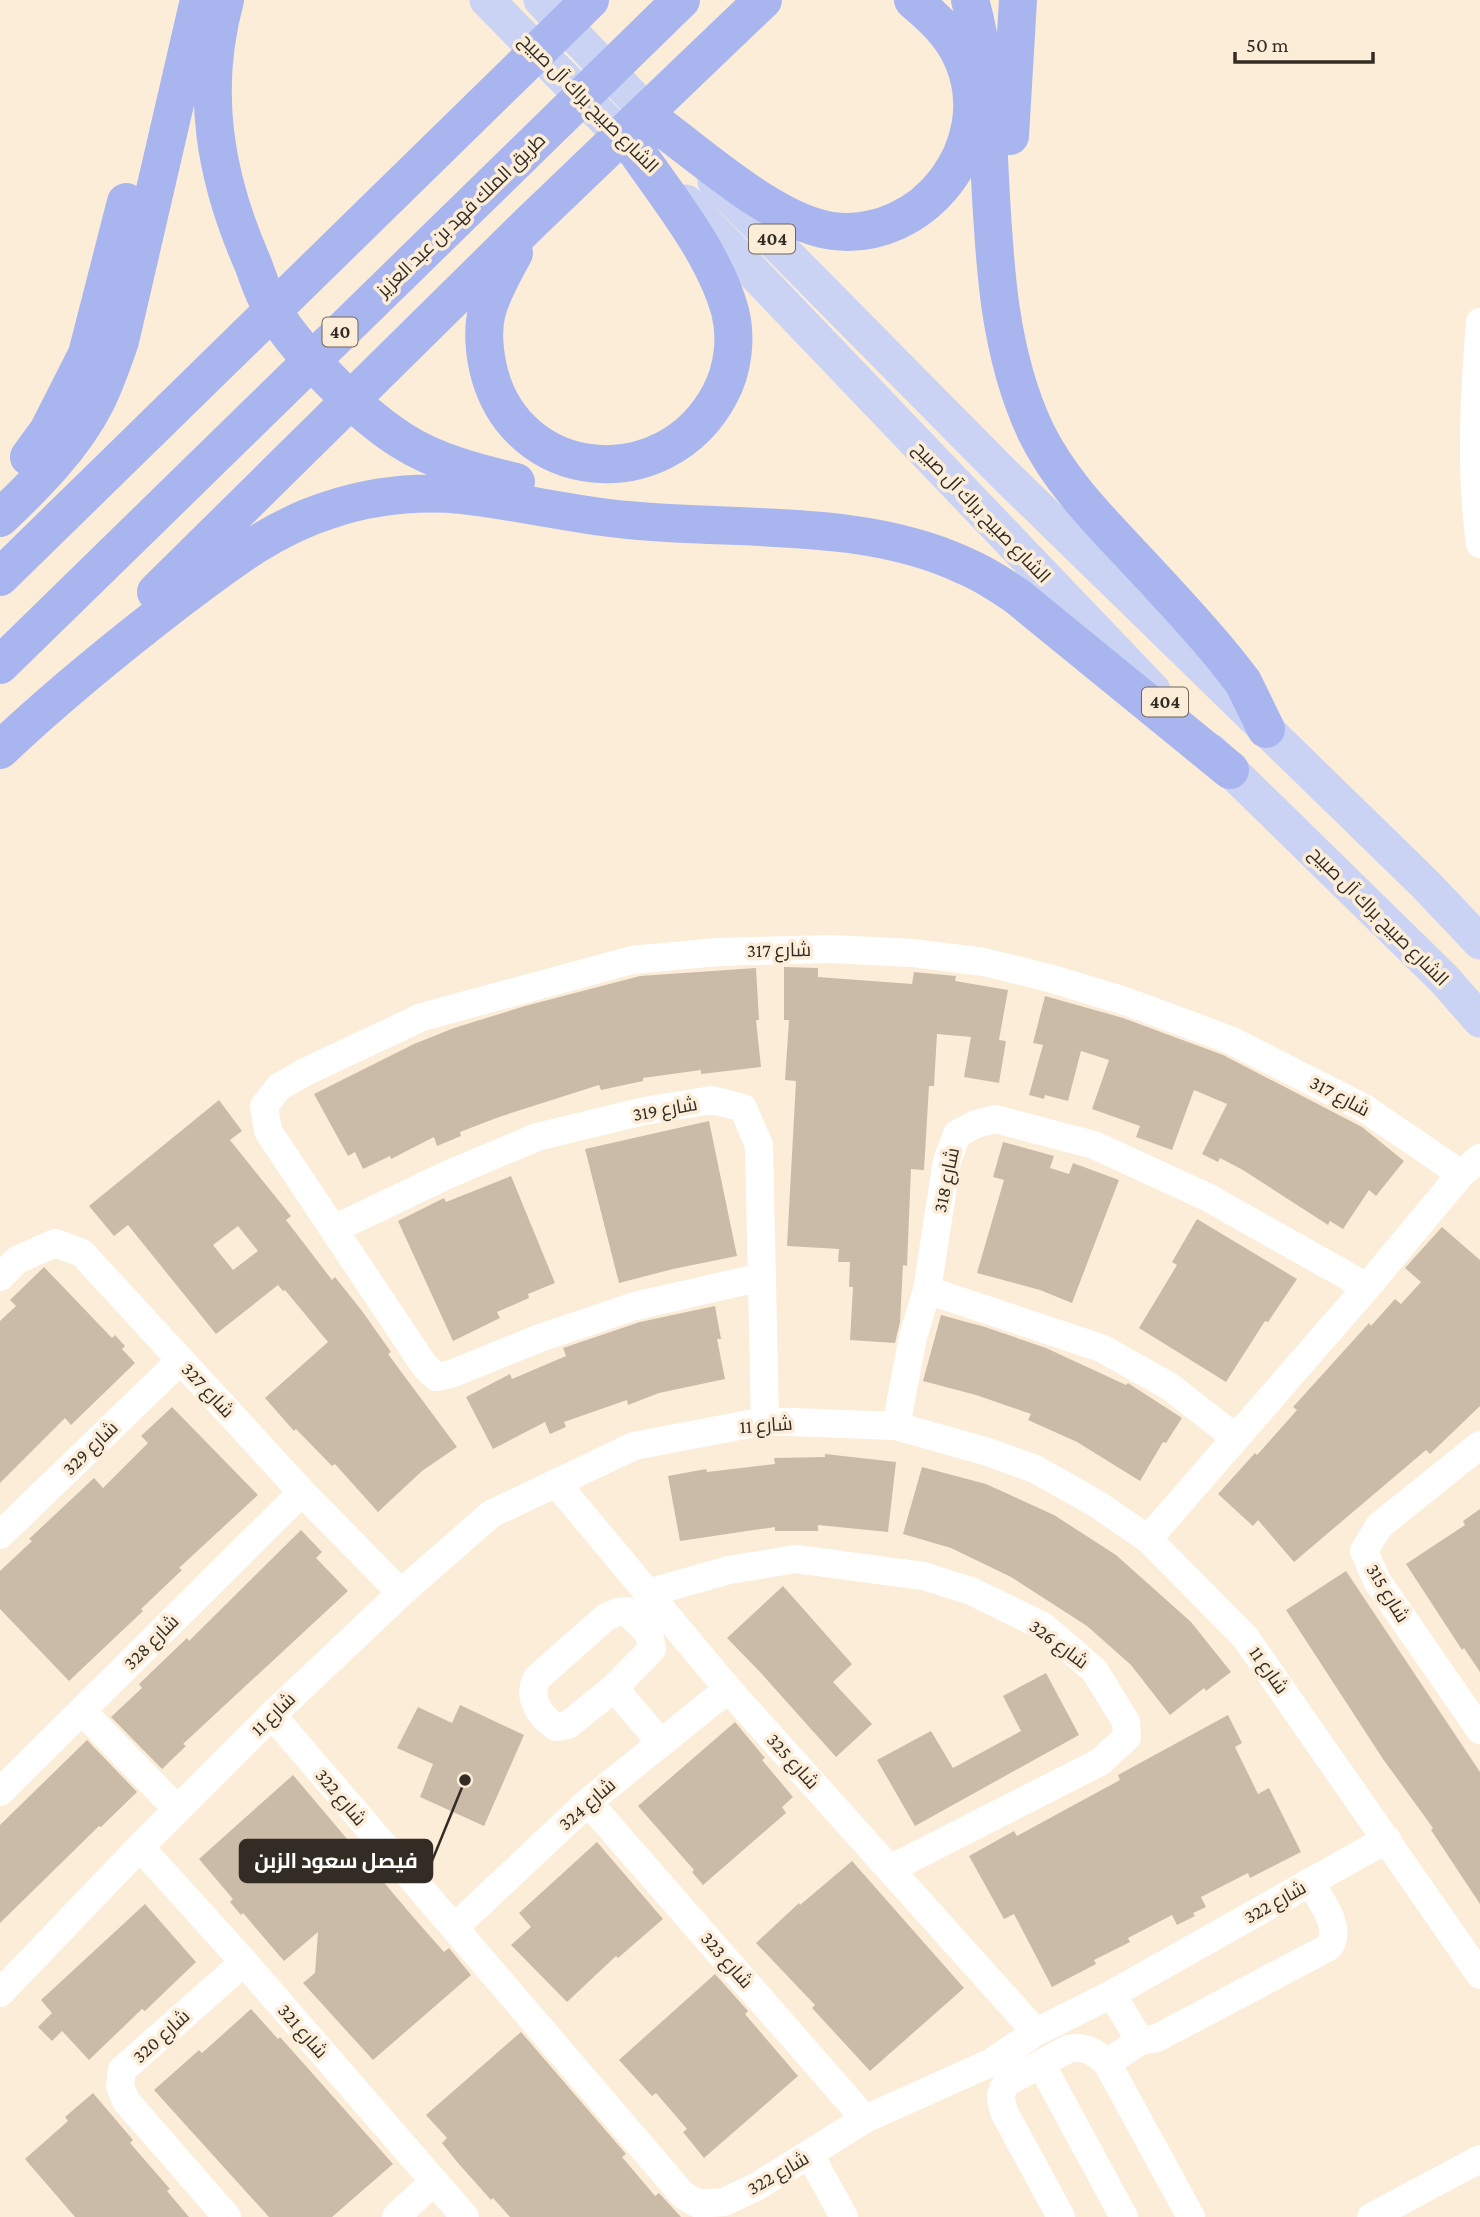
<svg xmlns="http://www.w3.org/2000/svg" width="1480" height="2217" font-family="'Crimson Pro',Cairo,serif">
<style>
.building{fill:#cabba8;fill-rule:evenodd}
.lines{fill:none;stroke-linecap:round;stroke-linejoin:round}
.minor{stroke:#fff;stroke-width:28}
.major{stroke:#cbd3f5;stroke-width:35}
.highway{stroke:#a8b5ef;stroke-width:38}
.labels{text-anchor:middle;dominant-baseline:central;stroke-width:7;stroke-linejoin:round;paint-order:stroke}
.shield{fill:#fcedd9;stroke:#6f665a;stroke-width:2}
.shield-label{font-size:18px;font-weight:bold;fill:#322c24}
.street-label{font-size:19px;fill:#322c24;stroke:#fcedd9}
.leader{fill:none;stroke:#322c24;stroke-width:2.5}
.callout-dot{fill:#322c24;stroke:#fcedd9;stroke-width:2.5}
.callout{fill:#322c24;stroke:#322c24;stroke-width:2.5}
.callout-label{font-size:21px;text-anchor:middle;font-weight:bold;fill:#fff}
</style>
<rect width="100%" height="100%" fill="#fcedd9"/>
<path class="building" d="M784 967 818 968V977L912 984 914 972 956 976 955 981 1008 990 999 1040 1006 1041 999 1083 964 1077 971 1037 937 1034 934 1086H929L924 1170 911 1169 907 1266 903 1265 900 1322 895 1343 850 1340 853 1287H849L850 1262H838L839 1249 787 1246 796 1081 785 1080 789 1020H784Z
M756 968 759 1020H756L761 1067 701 1074V1070L643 1078V1081L601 1090 599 1085 499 1117 460 1132 461 1136 437 1146 434 1137 391 1159 390 1156 363 1169 355 1152 348 1156 314 1094 414 1044 454 1028 525 1006 640 976Z
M1045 996 1123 1018 1223 1055 1362 1127 1404 1161 1376 1196 1369 1190 1343 1229 1330 1221 1328 1225 1243 1170 1220 1158 1218 1162 1202 1154 1227 1104 1194 1090 1172 1150 1136 1137 1140 1126 1092 1109 1109 1060 1081 1051 1068 1101 1045 1095 1044 1099 1029 1095 1043 1045 1033 1043Z
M219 1100 242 1131 230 1140 291 1216 286 1220 332 1280 335 1277 362 1311 391 1352 388 1354 457 1447 422 1471 378 1512 335 1464 332 1466 296 1429 294 1431 265 1398 328 1342 285 1290 283 1291 278 1285 216 1334 128 1225 114 1236 89 1206ZM238 1226 258 1251 233 1270 213 1245Z
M709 1121 737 1256 673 1269 619 1283 585 1149Z
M1003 1142 1054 1156 1050 1168 1069 1174 1073 1163 1119 1180 1072 1303 1040 1290 977 1273 1004 1180 993 1177Z
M511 1176 555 1283 528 1294 529 1298 497 1312 500 1318 453 1341 398 1221 444 1198 446 1202Z
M1197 1219 1297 1279 1268 1322 1265 1321 1226 1382 1139 1328 1177 1265 1172 1262Z
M1442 1227 1480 1260V1406L1430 1454 1426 1450 1294 1562 1258 1520 1253 1526 1218 1494 1255 1453 1257 1455 1297 1410 1293 1407 1369 1323 1371 1326 1395 1299 1401 1304 1421 1282 1405 1268Z
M44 1267 112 1338 115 1335 125 1346 122 1349 135 1363 71 1425 65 1418 0 1483V1321L16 1306 10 1300Z
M715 1306 721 1339H717L725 1379 659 1393 628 1405 627 1400 564 1422 566 1427 550 1434 545 1422 493 1449 466 1397 510 1374 512 1379 566 1356 563 1348 640 1322Z
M941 1315 985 1327 1046 1348 1126 1385 1128 1383 1182 1418 1166 1443 1163 1442 1140 1481 1077 1442 1028 1420 1031 1414 976 1395 923 1381Z
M172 1407 258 1495 179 1568 182 1570 141 1609 143 1611 69 1681 0 1609V1571L32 1541 29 1539 94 1478 103 1488 148 1443 141 1436Z
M825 1454 896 1462 888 1532 818 1525V1531H775V1527L680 1541 668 1476 706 1469 707 1472 775 1464 774 1458 825 1457Z
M922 1467 986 1484 1054 1515 1116 1555 1191 1622 1231 1672 1206 1691 1204 1688 1170 1715 1131 1665 1087 1626 1011 1577 951 1548 903 1534Z
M1480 1509V1672L1464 1648 1462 1650 1406 1564 1465 1525 1463 1521Z
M301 1530 322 1552 316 1558 348 1591 183 1744 186 1746 162 1769 111 1717 142 1688 139 1684 187 1638 189 1641Z
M1346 1571 1480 1772V1904L1431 1830 1433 1828 1383 1759 1286 1610Z
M783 1586 852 1664 833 1682 872 1724 836 1757 760 1672 727 1638Z
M1046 1673 1079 1735 915 1826 877 1760 931 1731 953 1768 1021 1731 1003 1696Z
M460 1705 524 1735 484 1826 420 1797 433 1764 397 1748 418 1707 452 1723Z
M1228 1715 1242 1743 1235 1747 1258 1794 1269 1788 1301 1852 1250 1878 1248 1873 1201 1897 1206 1907 1193 1913 1195 1916 1177 1925 1172 1915 1128 1938 1130 1942 1094 1960 1096 1964 1052 1987 1014 1914 1004 1919 969 1856 1014 1831 1017 1836 1061 1812 1120 1780 1118 1775Z
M735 1722 765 1758 762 1760 793 1797 782 1807 786 1813 703 1885 692 1872 694 1870 638 1806Z
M87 1740 137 1792 101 1827 99 1826 0 1923V1825Z
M293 1775 414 1918 444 1952 449 1948 471 1975 373 2060 303 1983 315 1973 318 1932 284 1961 243 1913 241 1915 230 1902 233 1899 199 1859Z
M597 1842 663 1919 618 1958 616 1956 567 2002 511 1945 531 1927 519 1913Z
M852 1861 964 1988 870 2071 812 2008 815 2005 756 1943 799 1903 800 1905Z
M145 1904 196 1962 145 2011 142 2009 89 2060 62 2031 52 2041 38 2027 52 2013 41 2000Z
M715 1974 748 2011 745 2014 798 2076 704 2158 683 2132 687 2129 656 2093 652 2096 619 2060Z
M251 2009 278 2039 280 2037 393 2164 332 2217H269L154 2090 199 2050 202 2053Z
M521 2032 626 2154 622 2157 655 2196 659 2193 681 2217H510L493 2198 491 2200 458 2163 442 2143 447 2138 426 2115Z
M93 2093 133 2140 130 2143 170 2189 167 2191 189 2217H75L25 2159 68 2121 65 2117Z"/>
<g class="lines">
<path class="minor" d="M1480 322C1474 396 1470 470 1480 544
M1461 1174 1480 1158
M334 1229 447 1175 537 1137 644 1111 712 1100 743 1108 759 1145 765 1421
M0 1277 17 1260 55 1243 82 1253 302 1492 401 1593
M762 1277 635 1306 540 1338 451 1374 436 1377 424 1365 268 1131 264 1106 279 1087 305 1072 422 1017 632 960 718 952 832 949 913 953 984 962 1049 978 1128 1002 1230 1040 1364 1108 1461 1174 1367 1287 1148 1539
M927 1290 1101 1348 1169 1386 1236 1438
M896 1426 913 1337 927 1290 947 1161 957 1134 976 1124 995 1119 1094 1145 1207 1197 1367 1287
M1480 1445 1379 1526 1364 1551 1377 1581 1480 1730
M557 1484 728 1689 1036 2032
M0 1535 180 1361
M648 1593 729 1570 796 1559 923 1576 971 1591 1043 1626 1095 1671 1126 1722 1127 1737 1100 1762 890 1869
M627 1611 649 1634 652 1649 614 1688 568 1725 556 1727C539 1716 527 1697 537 1678L606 1617 618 1612Z
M614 1688 661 1743
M82 1711 177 1809
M272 1715 683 2195 699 2204 724 2202 756 2187 865 2119 990 2063 1036 2032 1112 1994 1387 1839
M0 1792 302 1492
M588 1802 865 2119
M140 1847 244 1962 465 2217
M454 1928 588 1802 728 1689
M0 1993 140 1847 272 1715 401 1593 491 1514 634 1446 765 1421 896 1426 988 1452 1035 1469 1097 1504 1148 1539 1245 1637 1480 1975
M1112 1994 1140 2041
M1107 2063 1140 2041 1157 2038 1329 1947C1343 1927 1320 1900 1310 1882
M1041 2064 1124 2217
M810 2155 844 2217
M227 2217 126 2101 120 2086 122 2070 244 1962
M396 2217 434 2181
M1061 2217 1004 2112C1000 2098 999 2092 1008 2082L1068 2049C1086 2045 1094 2052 1107 2063L1191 2217
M1371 2217 1480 2159"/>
<path class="major" d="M487 0 642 157
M541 0 666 132
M715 182 1003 473 1425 884 1480 942
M686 202 1153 690
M1211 751 1444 979 1480 1020"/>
<path class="highway" d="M225 0C200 92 215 178 253 264 258 277 262 291 269 303 291 346 360 414 401 440 435 462 477 473 516 482
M970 0C982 42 985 82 987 125 994 227 991 337 1036 432 1058 477 1092 513 1126 549 1160 585 1194 621 1225 659L1243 682 1266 729
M657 124C704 158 776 224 833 231 924 242 999 145 963 60 952 34 934 18 913 0
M1010 136 1018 0
M514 253C504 271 493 290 487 311 482 330 484 349 488 368 515 485 666 497 720 394 733 370 737 338 730 311 714 253 668 197 634 148
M29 457 48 431 87 354 126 202
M0 518C36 484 73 447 96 402 106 382 113 361 120 341L199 0
M0 577 590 0
M156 592 529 224 763 0
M0 665 681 0
M0 750C56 697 115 649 176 602 224 566 271 528 329 510 371 496 417 491 462 495 517 501 572 515 628 520 737 531 864 518 965 566 984 574 1001 585 1018 597L1230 770"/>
</g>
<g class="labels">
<g class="shield">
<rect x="749" y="224.5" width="46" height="29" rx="5"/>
<rect x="322.5" y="317.5" width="35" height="29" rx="5"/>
<rect x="1142" y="687.5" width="46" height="29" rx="5"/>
</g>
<g class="shield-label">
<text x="772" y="239">404</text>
<text x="340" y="332">40</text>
<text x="1165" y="702">404</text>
</g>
<g class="street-label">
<text transform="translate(589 103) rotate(45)">الشارع صبيح براك آل صبيح</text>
<text transform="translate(461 215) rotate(-44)">طريق الملك فهد بن عبد العزيز</text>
<text transform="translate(982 512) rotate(46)">الشارع صبيح براك آل صبيح</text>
<text transform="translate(1379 916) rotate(45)">الشارع صبيح براك آل صبيح</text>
<text transform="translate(779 950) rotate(-1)">شارع 317</text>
<text transform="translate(1340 1096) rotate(28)">شارع 317</text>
<text transform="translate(665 1109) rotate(-10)">شارع 319</text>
<text transform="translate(946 1180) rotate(-78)">شارع 318</text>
<text transform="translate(208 1390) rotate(47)">شارع 327</text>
<text transform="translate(766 1425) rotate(-4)">شارع 11</text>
<text transform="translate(90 1448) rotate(-44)">شارع 329</text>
<text transform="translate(1388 1593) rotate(59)">شارع 315</text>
<text transform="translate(151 1642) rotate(-45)">شارع 328</text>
<text transform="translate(1059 1644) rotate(37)">شارع 326</text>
<text transform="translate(1269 1670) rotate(55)">شارع 11</text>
<text transform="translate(273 1714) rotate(-44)">شارع 11</text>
<text transform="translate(793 1761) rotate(48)">شارع 325</text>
<text transform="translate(341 1797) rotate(50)">شارع 322</text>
<text transform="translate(587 1804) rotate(-41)">شارع 324</text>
<text transform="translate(1275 1902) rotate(-29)">شارع 322</text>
<text transform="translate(727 1960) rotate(49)">شارع 323</text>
<text transform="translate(303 2031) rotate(49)">شارع 321</text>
<text transform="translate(161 2036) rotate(-42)">شارع 320</text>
<text transform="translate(778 2173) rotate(-30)">شارع 322</text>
</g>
</g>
<path class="leader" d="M465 1780L432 1861"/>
<circle class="callout-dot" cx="465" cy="1780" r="7"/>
<rect class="callout" x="240" y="1840" width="192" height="42" rx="7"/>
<g class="callout-label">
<text x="336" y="1868">فيصل سعود الزبن</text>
</g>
<path d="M1235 52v10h138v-10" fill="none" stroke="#322c24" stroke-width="3.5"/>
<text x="1246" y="52" font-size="21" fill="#322c24" stroke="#fcedd9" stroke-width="5" paint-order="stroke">50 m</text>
</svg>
